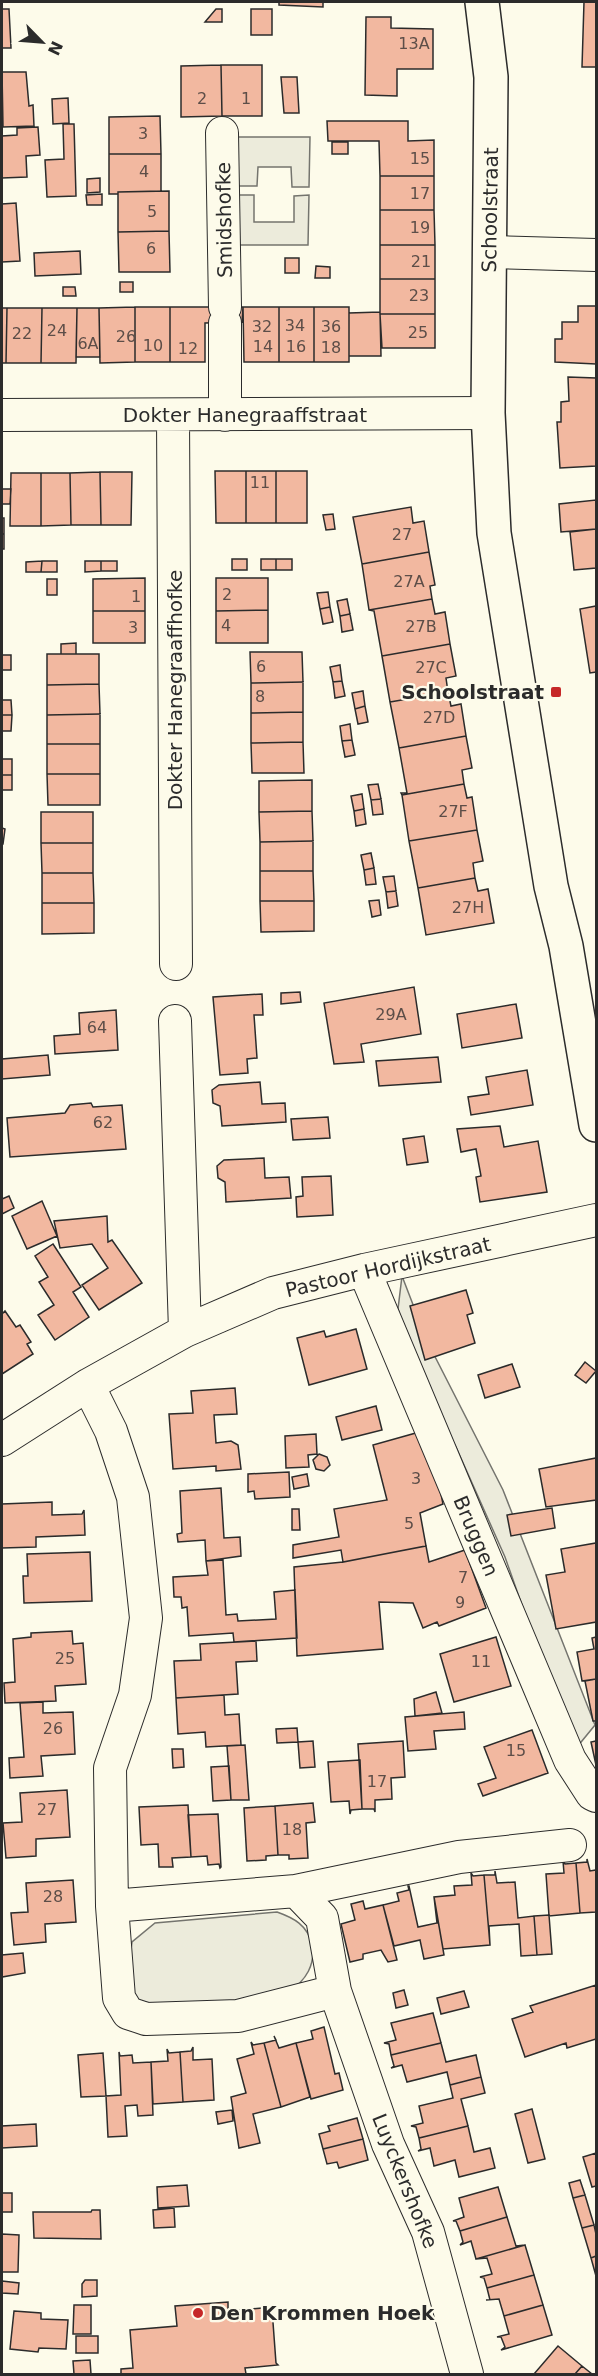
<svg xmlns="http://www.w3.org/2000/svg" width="598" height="2376" font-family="'DejaVu Sans',sans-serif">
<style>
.green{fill:#ecebdb;stroke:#74746e;stroke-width:1.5}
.building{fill:#f2b8a0;stroke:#2b2b2b;stroke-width:1.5}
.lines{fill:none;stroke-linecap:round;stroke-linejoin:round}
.minor-casing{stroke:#2b2b2b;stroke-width:34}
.tertiary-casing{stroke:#2b2b2b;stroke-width:36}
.minor{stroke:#fdfbea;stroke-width:32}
.tertiary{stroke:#fdfbea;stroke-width:33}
.poi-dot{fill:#c62828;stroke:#fdfbea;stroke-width:2}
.labels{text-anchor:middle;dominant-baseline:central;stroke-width:4.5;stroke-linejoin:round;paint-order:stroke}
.number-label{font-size:16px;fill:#5d4e48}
.street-label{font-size:20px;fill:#2b2b2b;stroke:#fdfbea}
.poi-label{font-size:20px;font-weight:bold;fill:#2b2b2b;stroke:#fdfbea;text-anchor:end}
</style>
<rect width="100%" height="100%" fill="#fdfbea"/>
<path class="green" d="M232 137H310L309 187H292L291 167H258L257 186H231Z
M232 195H254V222H294V196L309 195 308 245H232Z
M402 1276 427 1341 503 1490 595 1725 577 1747 548 1679 505 1557 456 1447 414 1366 398 1309Z
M277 1912C294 1918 307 1925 312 1944 316 1964 306 1981 289 1991 283 1994 274 1994 267 1996 227 2004 187 2007 147 2010L126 1986 132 1942 155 1923Z"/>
<path class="building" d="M279 2H323V7L279 5Z
M584 2H596V67H582Z
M2 9H9L11 48H2Z
M216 9H222V22H205Z
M251 9H272V35H251Z
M366 17H391V28L433 29V69H397V96L365 95Z
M221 65 222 116 181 117V66Z
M221 65H262V116H222Z
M2 72H26L29 106 33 105 34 126 3 127Z
M281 77H297L299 113H284Z
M68 98 69 123 53 124 52 99Z
M109 117 160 116 161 154H109Z
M327 121H408V141L434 140V176H380L379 141H328Z
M63 124H74L76 196 47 197 45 160 64 159Z
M38 127 40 155 26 156 27 177 2 178V136L17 135V128Z
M332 142H348V154H332Z
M109 154H161V191L118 192V194H109Z
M380 176H434V210H380Z
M100 178V192L87 193V179Z
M169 191V231L118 232V192Z
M102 194V205H87L86 195Z
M16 203 20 261 2 262V204Z
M380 210H434L435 245H380Z
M169 231 170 272H119L118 232Z
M380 245H435V279H380Z
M80 251 81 274 35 276 34 253Z
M285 258H299V273H285Z
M316 266 330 267V278H315Z
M380 279H435V314H380Z
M120 282H133V292H120Z
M63 287H75L76 296H63Z
M578 306H596V364L555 362V339H562V322H578Z
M135 307H170V362H135Z
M135 307V362L100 363 99 308Z
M170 307H243L242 322 205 323V362H170Z
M243 307H279V362H244Z
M279 307H314V362H279Z
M314 307H349V362H314Z
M2 308H7L6 363H2Z
M7 308H42L41 363H6Z
M42 308H77L76 363H41Z
M77 308H99L100 357H76Z
M380 312 381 356H349V313Z
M380 314H435V348H382Z
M568 377 596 378V466L560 468 557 422H561V402L569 401Z
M215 471H246V523H216Z
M246 471H276V523H246Z
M276 471H307V523H276Z
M100 472 101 525H71L70 473Z
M100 472H132L131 525H101Z
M11 473H41V526H10Z
M41 473H70L71 525 41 526Z
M2 489H11L10 504H2Z
M596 500V529L561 532 559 504Z
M411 507 413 523 424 521 429 552 362 564 353 517Z
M333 514 335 529 326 530 323 515Z
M2 518H4V534H2Z
M596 529V568L574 570 570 532Z
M2 534H4V549H2Z
M429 552 435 585 430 586 432 599 369 610 362 564Z
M232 559H247V570H232Z
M261 559H276V570H261Z
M276 559H292V570H276Z
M42 561 41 572H26V562Z
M42 561H57V572H41Z
M85 561H101V571L85 572Z
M101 561H117V571H101Z
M145 578V611H93V579Z
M216 578H268V610L216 611Z
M47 579H57V595H47Z
M328 592 330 607 320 609 317 593Z
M347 599 350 614 340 616 337 601Z
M432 599 435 614 445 612 450 644 382 656 374 611 369 610Z
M596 606V672L590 673 580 609Z
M330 607 333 622 323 624 320 609Z
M268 610V643H216V611Z
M93 611H145V643H93Z
M350 614 353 630 342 632 340 616Z
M76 643V654H61V644Z
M450 644 456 676 446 678 448 692 390 702 382 656Z
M250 652H302L303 682 251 683Z
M47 654H99V684L47 685Z
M2 655H11V670H2Z
M340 665 342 681 333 682 330 667Z
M342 681 345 696 335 698 333 682Z
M303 682V712L251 713V683Z
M99 684 100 714 47 715V685Z
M363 691 365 706 355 709 352 693Z
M448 692 451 706 461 704 466 736 399 748 390 702Z
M2 700H11L12 715H2Z
M365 706 368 722 358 724 355 709Z
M303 712V742L251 743V713Z
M100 714V744H47V715Z
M2 715H12L11 731H2Z
M350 724 352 740 342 741 340 726Z
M466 736 472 768 462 770 464 784 402 795 401 793H407L399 748Z
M352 740 355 755 345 757 342 741Z
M303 742 304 773H252L251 743Z
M47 744H100V774H47Z
M2 759H12V775H2Z
M47 774H100V805H48Z
M2 775H12V790H2Z
M312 780V811L259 812V781Z
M378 784 381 799 371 800 368 785Z
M464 784 467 798 472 797 477 830 409 841 402 795Z
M362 794 364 809 354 811 351 796Z
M381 799 383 814 373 815 371 800Z
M364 809 366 824 356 826 354 811Z
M312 811 313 841 260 842 259 812Z
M41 812H93V843H41Z
M2 828 5 829 3 844H2Z
M477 830 483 861 473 863 475 878 418 888 409 841Z
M313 841V871H260V842Z
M41 843H93V873H42Z
M371 853 374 868 364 870 361 855Z
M374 868 376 884 366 885 364 870Z
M260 871H313L314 901H260Z
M42 873H93L94 903H42Z
M394 876 396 891 386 892 383 877Z
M475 878 478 891 488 889 494 923 426 935 418 888Z
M396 891 398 906 388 908 386 892Z
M379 900 381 915 372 917 369 901Z
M260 901H314V931L261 932Z
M42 903H94V933L42 934Z
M414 987 421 1034 361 1044 364 1062 334 1064 324 1003Z
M300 992 301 1002 281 1004V993Z
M262 994 263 1015H254L257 1058 247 1059 248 1073 220 1075 213 997Z
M516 1004 522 1038 462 1048 457 1014Z
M116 1010 118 1050 55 1054 54 1036 80 1034 79 1013Z
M48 1055 50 1075 2 1079V1059Z
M438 1057 441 1082 379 1086 376 1061Z
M527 1070 533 1105 471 1115 468 1097 489 1094 486 1077Z
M260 1082 262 1104 285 1103 286 1122 222 1126 220 1106 213 1103 212 1090 219 1085Z
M91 1103 93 1107 122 1105 126 1149 10 1157 7 1118 65 1113 70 1105Z
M328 1117 330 1138 293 1140 291 1119Z
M500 1126 504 1147 538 1141 547 1192 480 1202 476 1177 481 1176 476 1149 461 1152 457 1129Z
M424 1136 428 1162 407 1165 403 1139Z
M264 1158 265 1178 289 1177 291 1198 226 1202 225 1182 218 1178 217 1166 224 1160Z
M331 1176 333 1215 297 1217 296 1197 303 1196 302 1177Z
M9 1196 14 1208 2 1214V1199Z
M42 1201 57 1236 27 1249 12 1216Z
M107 1216 108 1242 112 1240 142 1283 99 1310 82 1285 108 1268 92 1244 60 1248 54 1221Z
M53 1244 81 1287 73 1292 89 1317 55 1340 38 1315 54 1305 39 1282 48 1277 35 1256Z
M466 1290 473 1313 467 1315 475 1343 425 1360 410 1306Z
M5 1311 16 1327 20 1325 31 1342 27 1344 33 1354 2 1374V1314Z
M356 1329 367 1369 309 1385 297 1338 324 1331 326 1337Z
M585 1362 596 1371 586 1383 575 1375Z
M512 1364 520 1387 485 1398 478 1375Z
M235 1388 237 1414 214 1415 216 1443 231 1441 238 1445 241 1469 216 1471V1466L173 1469 169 1414 193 1413 191 1391Z
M376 1406 382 1430 342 1440 336 1417Z
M423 1431 440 1489 443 1504 420 1513 426 1546 343 1562 341 1550 293 1558V1545L339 1537 334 1509 387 1500 373 1445Z
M316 1434 317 1454 308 1455 309 1467 286 1468 285 1436Z
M319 1454 327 1457 330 1465 324 1471 316 1469 313 1460Z
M596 1458V1500L546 1507 539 1469Z
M289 1472 290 1497 255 1499 254 1491 248 1492V1474Z
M307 1474 309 1486 294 1489 292 1477Z
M221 1488 224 1538 240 1537 241 1556 206 1561 205 1540 178 1542 177 1534 182 1533 180 1491Z
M52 1502V1515L82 1514 84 1510 85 1535 36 1537V1547L2 1548V1504Z
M552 1508 555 1528 511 1536 507 1515Z
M292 1509H299L300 1530H292Z
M596 1543V1622L556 1629 546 1575 565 1572 561 1549Z
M426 1546 429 1562 465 1550 486 1608 439 1626 437 1622 423 1628 413 1603 379 1602 383 1649 297 1656 294 1567 343 1562Z
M90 1552 92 1601 24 1603 23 1576H28L27 1554Z
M223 1560 226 1615 237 1614 238 1621 276 1619 274 1592 295 1590 297 1638 234 1642 233 1633 189 1636 187 1607 182 1608 181 1597H174L173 1577 208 1575 206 1561Z
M72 1631 73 1644 83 1643 86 1684 55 1686 56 1701 5 1703 4 1683 15 1682 13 1639 31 1637V1633Z
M496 1637 511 1686 454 1702 440 1654Z
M596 1637V1679L582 1681 577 1652 594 1649 592 1638Z
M256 1641 257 1661 236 1662 238 1694 176 1698 174 1661 201 1660 200 1644Z
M596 1679V1721H593L585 1681Z
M436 1692 442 1713 415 1716 414 1699Z
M224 1695 225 1715 239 1714 241 1745 206 1747 205 1732 178 1734 176 1698Z
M43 1702V1713L73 1712 75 1754 41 1756 43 1776 10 1778 9 1758 24 1757 20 1703Z
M464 1712 465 1729 434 1731 436 1749 408 1751 405 1717Z
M297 1728 298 1742 277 1743 276 1729Z
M532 1730 548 1773 483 1796 478 1784 496 1778 484 1747Z
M313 1741 315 1767 300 1768 298 1742Z
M403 1741 405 1777 391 1778 392 1799 375 1800V1812L374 1809H362L358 1744Z
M596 1741V1765L591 1742Z
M245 1745 249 1800H231L227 1746Z
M172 1749H183L184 1767 173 1768Z
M360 1760 362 1809 351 1810 350 1814 349 1801 331 1802 328 1762Z
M229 1766 231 1800 213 1801 211 1767Z
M67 1790 70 1837 36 1839V1856L6 1858 3 1823 22 1822 20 1793Z
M313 1803 315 1822 306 1823 308 1858 289 1859V1855H278L275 1806Z
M188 1805 191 1857 172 1858 173 1867H159L158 1844 141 1845 139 1807Z
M275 1806 278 1855 266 1856V1860L247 1861 244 1808Z
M218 1814 221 1867 220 1868 219 1864 208 1865 207 1856 191 1857 188 1815Z
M587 1859 590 1871 596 1870V1912L580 1913 576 1863 587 1862Z
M563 1861 565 1864 576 1863 580 1913 549 1916 546 1874 564 1873Z
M495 1871 497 1883 515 1882 518 1918 534 1916 537 1955 521 1956 519 1924 489 1926 490 1945 484 1875H495Z
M471 1873 473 1876 484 1875 490 1945 443 1949 434 1897 455 1895 454 1886 472 1885Z
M73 1880 76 1922 45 1924 46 1942 14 1945 11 1913 28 1912 26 1883Z
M408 1886H409L418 1927 437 1923 434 1897 444 1955 424 1959 420 1940 394 1946 383 1905 399 1901 397 1893 409 1890Z
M363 1901 365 1909 383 1905 397 1960 388 1962 381 1950 363 1954V1959L350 1962 341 1924 355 1920 351 1904Z
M534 1916 549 1915 552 1954 537 1955Z
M23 1953 25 1973 2 1977V1955Z
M596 1985V2039L567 2048 566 2043 525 2057 512 2019 533 2012 530 2006Z
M404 1990 408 2005 396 2008 393 1993Z
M464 1991 469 2007 441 2014 437 1998Z
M433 2013 441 2043 391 2055 389 2044 384 2043 396 2040 391 2023Z
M324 2027 335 2074 339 2073 343 2090 311 2099 296 2043 313 2039 311 2031Z
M274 2036 279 2048 296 2043 310 2097 281 2107 264 2043 276 2040Z
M251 2042 253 2045 264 2043 281 2107 253 2114 260 2143 239 2148 231 2097 246 2093 237 2059 254 2054Z
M441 2043 446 2062 476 2055 481 2077 450 2085 447 2072 407 2082 402 2065 391 2068 394 2066 391 2055Z
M193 2047V2060L212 2059 214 2100 183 2102 180 2052 191 2051Z
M167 2049 169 2053 180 2052 183 2102 153 2104 151 2062 168 2061Z
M119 2052 120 2056 132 2055 133 2063 151 2062 153 2115 138 2116 137 2105 125 2106 127 2136 108 2137 106 2096 121 2095Z
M103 2053 106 2096 81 2097 78 2055Z
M481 2077 485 2093 461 2099 468 2126 419 2138 416 2127 411 2126 423 2123 419 2106 453 2098 450 2085Z
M532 2109 545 2159 528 2163 515 2114Z
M232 2110 233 2121 218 2124 216 2112Z
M357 2118 363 2139 323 2149 319 2134 330 2131 328 2126Z
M36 2124 37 2146 2 2148V2126Z
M468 2126 474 2152 490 2148 495 2168 459 2177 455 2160 434 2166 430 2148 418 2151 421 2149 419 2138Z
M363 2139 368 2160 339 2168 337 2162 327 2164 323 2149Z
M596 2153V2186L592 2187 583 2157Z
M580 2180 585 2195 573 2198 569 2183Z
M187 2185 189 2206 158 2208 157 2187Z
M498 2187 507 2217 460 2231 456 2221H453L464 2217 459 2198Z
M2 2193H12V2212H2Z
M585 2195 594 2225 582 2228 573 2198Z
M174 2208 175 2227 154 2228 153 2210Z
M92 2210H100L101 2239 34 2238 33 2212H91Z
M507 2217 516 2246 525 2245 476 2259 471 2241 460 2245 463 2242 460 2231Z
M594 2225 596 2234V2256L591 2258 582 2228Z
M2 2234 19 2235 18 2272H2Z
M525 2245 534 2275 487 2288 484 2278 480 2277 492 2274 487 2258 476 2259Z
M596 2256V2276L591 2258Z
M534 2275 543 2305 504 2316 499 2299 486 2300H490L487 2288Z
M85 2280H97V2296L82 2297V2284Z
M2 2281 19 2283 18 2294 2 2293Z
M228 2302V2311L274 2307 272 2309 276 2363 278 2365 245 2368 246 2374H121V2369L133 2368 130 2330 177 2326 175 2306Z
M74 2305H91V2334H73Z
M543 2305 552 2335 501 2350 505 2347 501 2337H497L509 2334 504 2316Z
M14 2311 41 2313V2319L68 2320 66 2349 39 2348 38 2352 10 2349Z
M76 2336H98V2353H76Z
M558 2346 582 2366 575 2374H534Z
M90 2360 91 2374H74L73 2361Z
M582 2366 592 2374H575Z"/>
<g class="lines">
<defs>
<path id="minor" d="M222 133 225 307
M489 252 596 255
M2 415 488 413
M225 415V323
M173 416 176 964
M175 1021 185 1331
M364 1270 570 1760 592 1794 596 1796
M88 1385 111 1431 133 1497 146 1618 135 1695 110 1768 112 1906 119 1998 128 2013 146 2019 238 2016 335 1991 388 2144 428 2232 467 2374
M2 1440 88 1385 185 1331 273 1293 364 1270 596 1220
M296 1891 322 1918 335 1991
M112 1906 296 1891 459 1857 570 1845"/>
<path id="tertiary" d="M482 2 491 77 488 413 494 533 551 886 566 946 596 1125"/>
</defs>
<use href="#minor" class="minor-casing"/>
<use href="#tertiary" class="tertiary-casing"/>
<use href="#minor" class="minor"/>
<use href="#tertiary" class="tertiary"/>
</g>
<g class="poi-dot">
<rect x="550" y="686" width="12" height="12" rx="3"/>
<circle cx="198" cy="2313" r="6"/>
</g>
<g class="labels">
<g class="number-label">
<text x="414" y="43">13A</text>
<text x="202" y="98">2</text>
<text x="246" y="98">1</text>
<text x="143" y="133">3</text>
<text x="420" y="158">15</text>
<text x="144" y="171">4</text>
<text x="420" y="193">17</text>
<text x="152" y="211">5</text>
<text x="420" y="227">19</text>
<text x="151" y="248">6</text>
<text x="421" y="261">21</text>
<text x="419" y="295">23</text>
<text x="295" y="325">34</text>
<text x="262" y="326">32</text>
<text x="331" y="326">36</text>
<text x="57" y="330">24</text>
<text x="418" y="332">25</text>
<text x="22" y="333">22</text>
<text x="126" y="336">26</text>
<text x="88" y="343">6A</text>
<text x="153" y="345">10</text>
<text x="263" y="346">14</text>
<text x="296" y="346">16</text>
<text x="331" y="347">18</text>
<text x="188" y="348">12</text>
<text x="260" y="482">11</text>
<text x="402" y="534">27</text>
<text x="409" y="581">27A</text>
<text x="227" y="594">2</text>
<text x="136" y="596">1</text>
<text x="226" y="625">4</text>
<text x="421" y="626">27B</text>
<text x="133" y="627">3</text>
<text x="261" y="666">6</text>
<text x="431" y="667">27C</text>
<text x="260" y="696">8</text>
<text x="439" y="717">27D</text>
<text x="453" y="811">27F</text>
<text x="468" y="907">27H</text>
<text x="391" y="1014">29A</text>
<text x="97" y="1027">64</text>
<text x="103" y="1122">62</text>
<text x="416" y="1478">3</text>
<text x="409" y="1523">5</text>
<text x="463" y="1577">7</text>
<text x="460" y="1602">9</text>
<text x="65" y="1658">25</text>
<text x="481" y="1661">11</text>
<text x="53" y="1728">26</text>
<text x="516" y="1750">15</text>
<text x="377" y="1781">17</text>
<text x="47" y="1809">27</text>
<text x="292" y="1829">18</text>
<text x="53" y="1896">28</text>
</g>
<g class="street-label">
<text transform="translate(490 210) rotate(-89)">Schoolstraat</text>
<text transform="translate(224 220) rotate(-91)">Smidshofke</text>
<text x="245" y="415">Dokter Hanegraaffstraat</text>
<text transform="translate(175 690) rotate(-90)">Dokter Hanegraaffhofke</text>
<text transform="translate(388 1267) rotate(-13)">Pastoor Hordijkstraat</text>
<text transform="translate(476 1536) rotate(67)">Bruggen</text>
<text transform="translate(405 2181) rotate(68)">Luyckershofke</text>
</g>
<g class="poi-label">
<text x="544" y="692">Schoolstraat</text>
<text x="210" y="2313" text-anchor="start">Den Krommen Hoek</text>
</g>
</g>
<rect width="598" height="2376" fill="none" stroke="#2b2b2b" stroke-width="6"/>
<g transform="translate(42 42) rotate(115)" stroke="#fdfbea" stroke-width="4.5" paint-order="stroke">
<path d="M0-4.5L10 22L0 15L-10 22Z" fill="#2b2b2b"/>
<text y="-9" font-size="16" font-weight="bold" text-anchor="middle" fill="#2b2b2b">N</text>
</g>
</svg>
